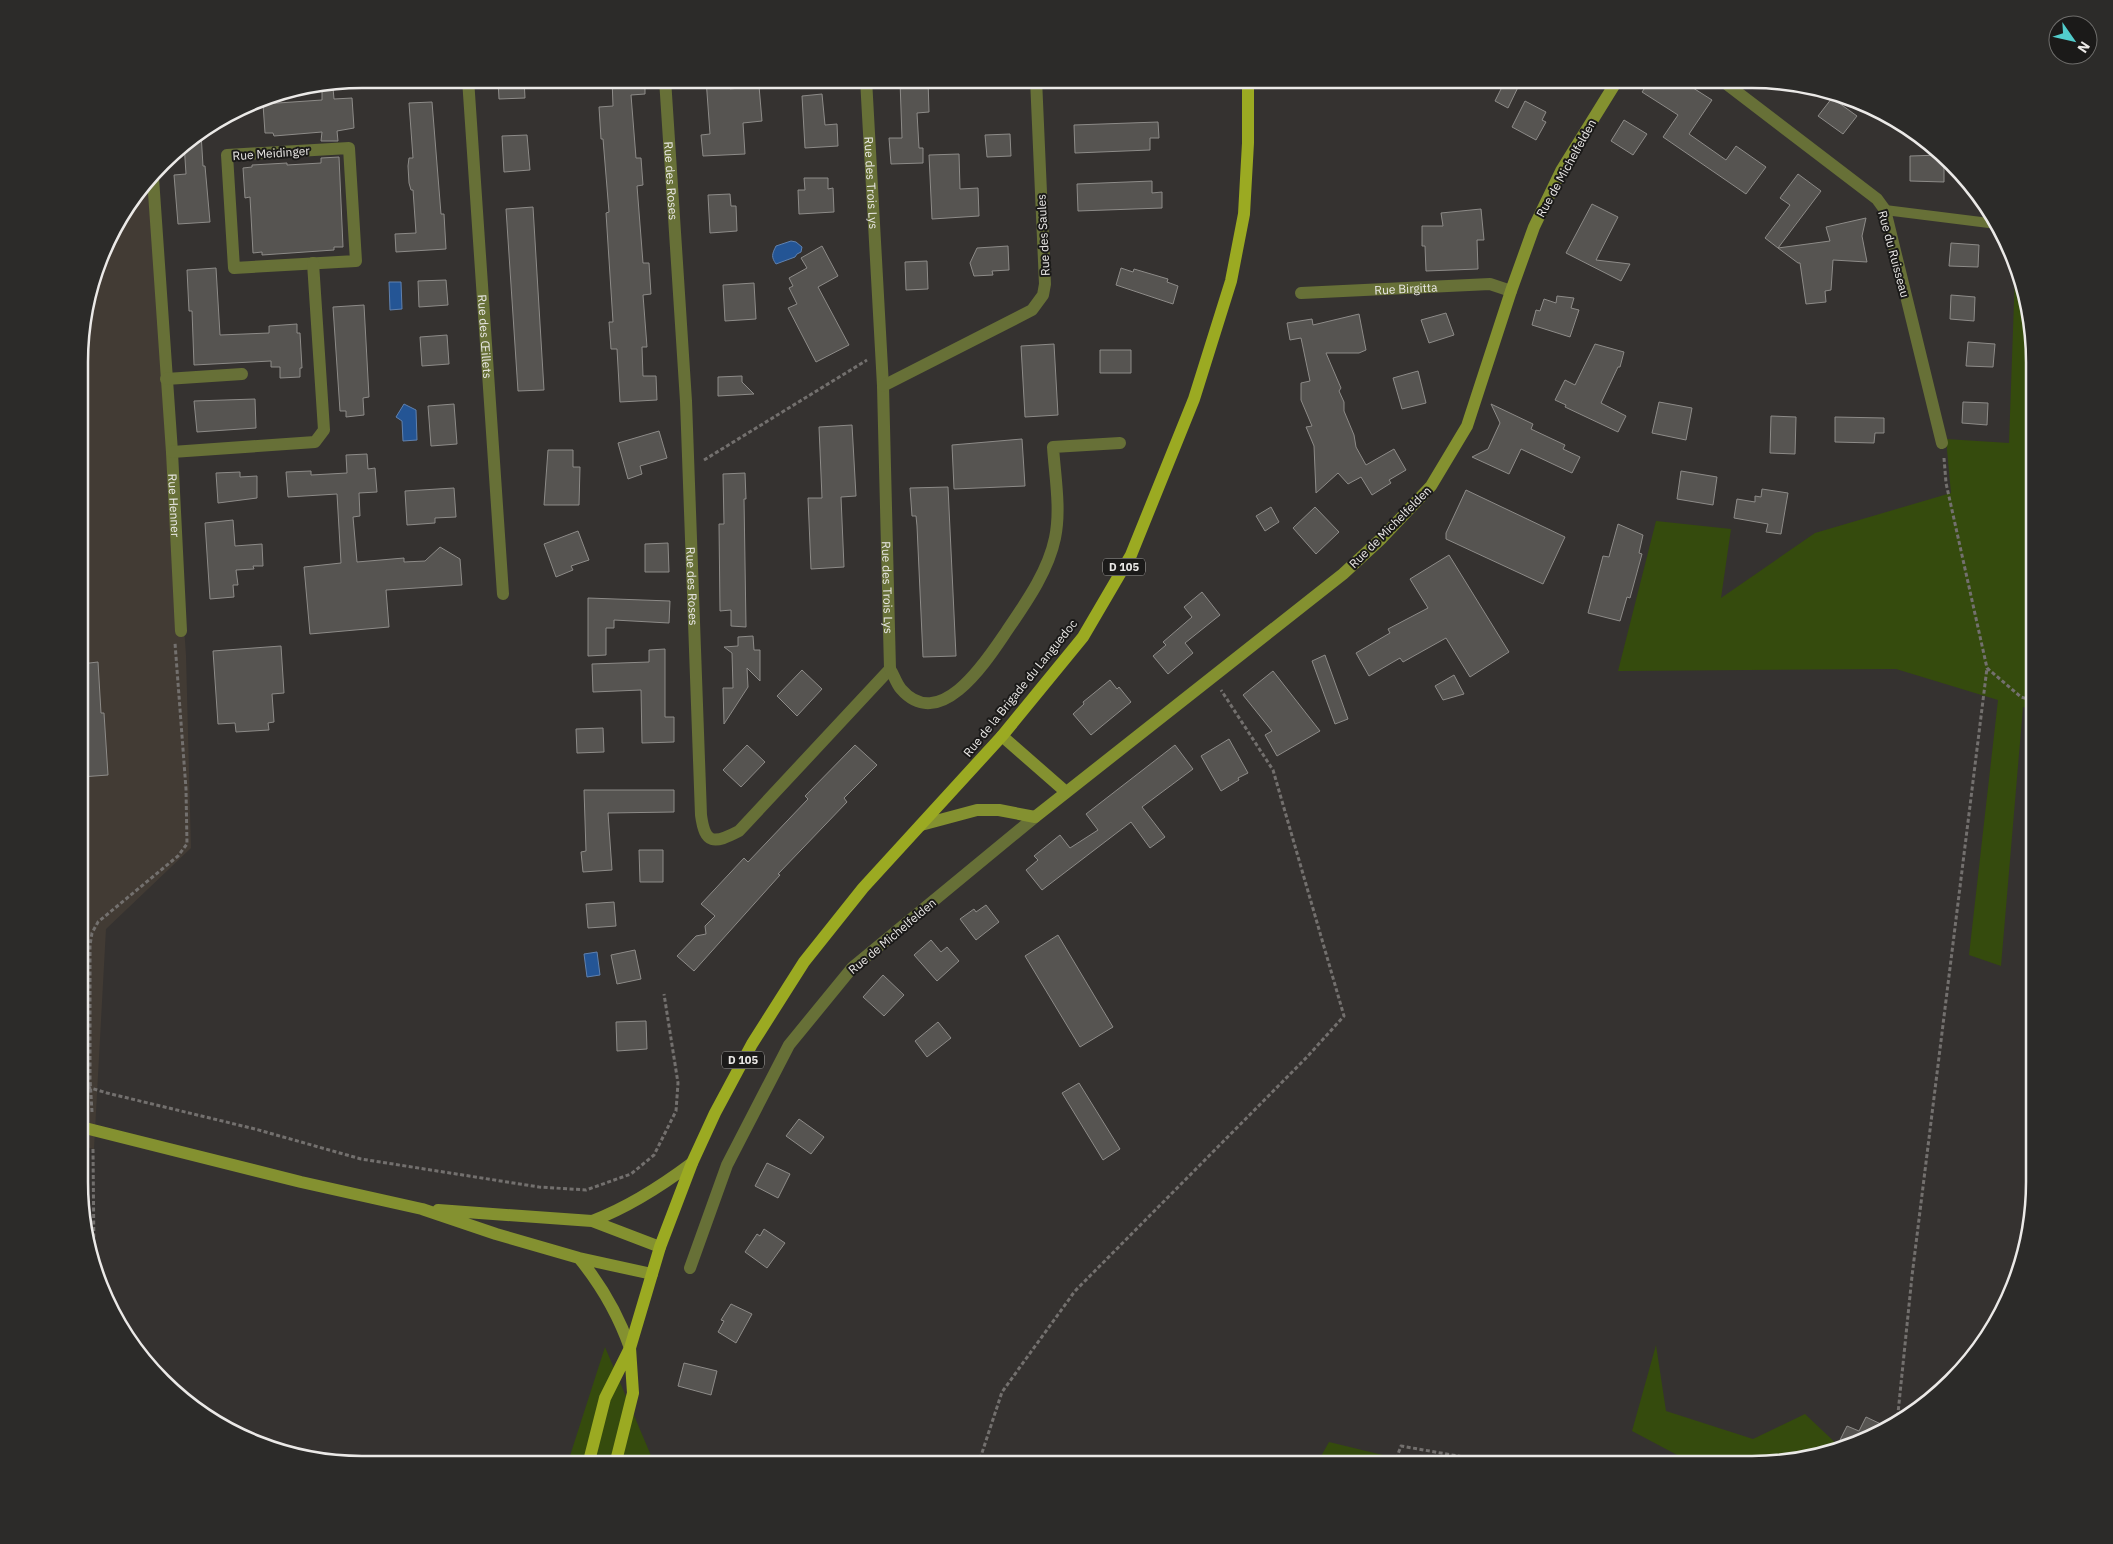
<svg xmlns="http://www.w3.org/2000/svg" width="2113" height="1544" font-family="'IBM Plex Sans',sans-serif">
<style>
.built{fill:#423b34}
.green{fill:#354b0d}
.water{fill:#245595;stroke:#6081ae}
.building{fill:#565451;stroke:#8d8b88}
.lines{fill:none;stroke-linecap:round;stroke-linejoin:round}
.path{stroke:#73706e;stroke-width:3;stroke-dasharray:4 2.5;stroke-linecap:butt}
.lane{stroke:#677037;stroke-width:10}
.street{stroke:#677037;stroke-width:12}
.secondary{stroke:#849130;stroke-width:12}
.primary{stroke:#9baa22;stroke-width:12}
.labels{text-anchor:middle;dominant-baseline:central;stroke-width:4;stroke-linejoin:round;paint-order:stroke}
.shield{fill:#1b1a19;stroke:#adaba9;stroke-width:1}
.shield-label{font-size:11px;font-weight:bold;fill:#ebe9e7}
.street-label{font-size:12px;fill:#ebe9e7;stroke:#1b1a19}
.rim{fill:none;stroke:#ebe9e7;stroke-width:2.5}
</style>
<rect width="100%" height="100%" fill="#353230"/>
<path class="built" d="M148 184 172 452 186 655 191 848 106 929 94 1149 81 1146V325L108 236Z"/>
<path class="green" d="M2015 273 2034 343V711L2023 707 2001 966 1969 955 1998 700 1896 669 1618 671 1656 521 1731 529 1721 598 1815 533 1951 493 1946 439 2009 443Z
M1656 1345 1666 1411 1753 1439 1805 1414 1842 1449 1825 1456 1752 1465H1696L1632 1431Z
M605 1347 655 1465H567Z
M1329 1442 1424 1465H1316Z"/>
<path class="water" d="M791 241 796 242 802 247 801 252 797 254 795 257 776 264C771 257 772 254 776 246Z
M389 282H401L402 309 390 310Z
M404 404 416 410 417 440 403 441 402 421 396 417Z
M597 952 600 975 587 977 584 954Z"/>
<path class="building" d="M498 79H524L525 98 499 99Z
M612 79H645V94L631 95 636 158H641L643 185 637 186 643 263H649L651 294 643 295 647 347H642L643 376H656L657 400 620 402 617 349H611L609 322H613L606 213 609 212 603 139H601L599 107 613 106Z
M706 79H729L730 89 759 86 762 121 743 123 745 154 703 156 701 135 710 134Z
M1506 79H1522L1508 108 1495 101Z
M1651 79H1679L1712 100 1689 134 1726 160 1736 146 1766 167 1746 194 1663 137 1678 115 1642 92Z
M928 80 929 112 917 113 919 148H923V163L891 164 889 138H902L900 81Z
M322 88H333L334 99 352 98 354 128 337 131 338 141H321L322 132 274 136 273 133H265L263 104 322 100Z
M822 94 825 125 837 124 838 146 805 148 802 96Z
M1832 98 1857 116 1843 134 1818 116Z
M1525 101 1546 112 1542 120 1546 122 1536 140 1512 127Z
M432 102 441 214H444L446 249 396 252 395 234 416 233 413 190H411L409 183 408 166 409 158H413L409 103Z
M1624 120 1647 134 1633 155 1611 141Z
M1158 122 1159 138H1150V150L1075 153 1074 125Z
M201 133 203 166H205L210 222 178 224 174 175 186 174 184 143Z
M1010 134 1011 156 987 157 985 135Z
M527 135 530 170 504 172 502 136Z
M959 154 960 189 978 188 979 216 932 219 929 155Z
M1942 155 1944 157V182L1910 181V156Z
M339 157 343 247H334V250L262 255V252L253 253 250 197 245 198 243 168 252 167V165L287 163V165L321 163V158Z
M1798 174 1821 191 1778 248 1765 238 1790 205 1780 198Z
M804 178H828V189L833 188 834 212 799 214 798 190H805Z
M1152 181V193L1162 192V208L1078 211 1077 184Z
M730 194 731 206H736L737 231 710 233 708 195Z
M1592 204 1618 217 1596 260 1630 264 1621 281 1566 253Z
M533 207 544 390 518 391 506 209Z
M1481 209 1484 240H1477L1478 269 1426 271 1425 246H1422V226H1443L1441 213Z
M1866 218 1862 236 1867 262 1833 260 1831 290 1825 291 1826 302 1806 304 1800 263H1798L1778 248 1830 241 1826 227Z
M1951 243 1979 245 1978 267 1949 266Z
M822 246 838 276 818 287 849 345 816 362 788 308 797 304 789 288 793 286 789 278 807 268 801 258Z
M1008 246 1009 270 992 271 993 275 974 276 970 263 977 248Z
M927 261 928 289 906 290 905 262Z
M216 268 220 335 269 333V326L297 324V333H300L302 368H300V377L280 378V367H271V361L194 365 192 311H189L187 270Z
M1121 268 1133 272 1134 269 1168 279 1167 282 1178 286 1173 304 1116 285Z
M446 280 448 305 419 307 418 281Z
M754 283 756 319 725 321 723 285Z
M1951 295 1975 297 1974 321 1950 319Z
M1557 296 1574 298 1571 308 1579 310 1570 337 1532 325 1536 310 1540 311 1544 299 1556 303Z
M364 305 369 397 363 398 364 415 346 417V411H340L333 307Z
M1446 313 1454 335 1429 343 1421 320Z
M1359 314 1366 350 1359 353H1326L1341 388 1339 391 1344 402V411L1354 435 1356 447 1366 465 1394 449 1406 470 1389 480 1391 483 1372 495 1361 477 1348 484 1338 473 1316 493 1314 446 1306 427 1312 426 1301 400V383L1310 381 1301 338 1290 340 1287 323 1312 319 1313 325Z
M447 335 449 364 422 366 420 337Z
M1968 342 1995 344 1993 367 1966 366Z
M1054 344 1058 415 1025 417 1021 346Z
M1595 344 1624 352 1620 367H1618L1601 403 1626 416 1618 432 1565 407 1566 405 1555 400 1565 380 1575 385Z
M1100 350H1131V373H1100Z
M1418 371 1426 403 1402 409 1393 378Z
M742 376V382L754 394 718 396V377Z
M255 399 256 428 197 432 194 401Z
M1659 402 1692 408 1686 440 1652 433Z
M1963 402 1988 403 1987 425 1962 423Z
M454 404 457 444 431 446 428 406Z
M1491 404 1533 424 1531 429 1565 445 1563 449 1580 457 1572 473 1521 449 1509 474 1472 457 1488 449 1500 423Z
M1771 416 1796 417 1795 454 1770 453Z
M1835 417 1884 418V433H1875L1874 443 1835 442Z
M852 425 856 496 841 497 844 567 811 569 808 498H822L819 427Z
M659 431 667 458 640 466 642 474 628 479 618 443Z
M1022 439 1025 486 954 489 952 445Z
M548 450H573V467H580L579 505H544Z
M367 454 368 469 375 468 377 492 359 493 360 516 353 517 357 562 404 558V562L425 561 440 547 460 559 462 585 386 590 389 627 310 634 304 567 341 563 337 494 288 497 286 472 311 471V475L347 473 346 455Z
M1681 471 1717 477 1713 505 1677 499Z
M240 472V477L257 476V498L218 503 216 473Z
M745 473 746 499H744L746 627 731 626V610L720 611 719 524H724L723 474Z
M948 487 956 656 923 657 917 526 916 516H912L910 488Z
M454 488 456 517 435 518V523L407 525 405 491Z
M1762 489 1788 493 1781 534 1766 532 1768 524 1734 518 1737 499 1755 502V496L1761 497Z
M1466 490 1565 537 1543 584 1446 539V533Z
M1271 507 1279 522 1265 531 1256 516Z
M1315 507 1339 532 1316 554 1293 528Z
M233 520 235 546 262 544 263 566H253L254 569 236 570 238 585H233L234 597 210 599 205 523Z
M1618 524 1643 535 1639 553 1642 554 1630 598 1627 597 1620 621 1588 613 1603 556 1609 557Z
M578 531 589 560 571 566 573 570 556 577 544 544Z
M668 543 669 572H645V544Z
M1449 555 1509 652 1470 677 1446 638 1403 662 1400 658 1369 676 1356 653 1390 633 1388 629 1428 608 1410 579Z
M1202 592 1220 615 1185 643 1193 653 1168 674 1153 656 1166 645 1163 642 1192 617 1184 607Z
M588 598 670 601 669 623 614 620V628H606V655L588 656Z
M753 636 754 650H760V681L747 668 748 687 724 724 723 688H733L732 653 724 647 738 646V637Z
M281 646 284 693 272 694 274 722 268 723 269 730 236 732 235 723 218 724 213 651Z
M665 649V717H674V742L642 743 641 690 593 692 592 664 649 662V650Z
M1325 655 1348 719 1335 724 1312 661Z
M98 662 101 713H104L108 775 81 777V664Z
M802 670 822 689 797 716 777 696Z
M1273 671 1320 731 1277 756 1265 735 1272 731 1243 695Z
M1454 675 1464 694 1443 700 1435 686Z
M1110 680 1117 689 1119 687 1131 702 1091 735 1073 714 1084 704 1083 702Z
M603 728 604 752 577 753 576 729Z
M1229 739 1248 773 1238 778 1239 780 1221 791 1201 756Z
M747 745 765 762 741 787 723 770Z
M855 745 877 765 844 798 847 802 778 874 780 875 694 971 677 956 696 936 706 934 705 926 715 916 701 904 744 858 748 862 808 799 805 796Z
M1175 745 1193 769 1142 807 1165 837 1150 848 1131 822 1042 890 1026 870 1038 860 1034 856 1060 835 1070 848 1098 830 1086 814Z
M584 790H674V812L608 813 612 870 583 872 581 852 586 851Z
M639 850H663V882H640Z
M614 902 616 926 588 928 586 904Z
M986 905 999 922 976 940 960 919 974 909 976 912Z
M1058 935 1113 1027 1080 1047 1025 956Z
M931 940 941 952 947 947 959 961 937 981 914 955Z
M635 950 641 979 617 984 611 955Z
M883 975 904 995 884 1016 863 997Z
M646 1021 647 1049 617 1051 616 1022Z
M938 1022 951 1038 927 1057 915 1041Z
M1079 1083 1120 1149 1103 1160 1062 1093Z
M799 1119 824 1137 811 1154 786 1136Z
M767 1163 790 1174 778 1198 755 1186Z
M764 1229 785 1243 767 1268 745 1252 757 1234 760 1236Z
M731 1304 752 1314 736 1343 718 1332 724 1321 721 1320Z
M684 1363 717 1371 711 1395 678 1386Z
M1866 1417 1883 1425 1877 1436 1852 1445 1840 1440 1847 1426 1859 1431Z"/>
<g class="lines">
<path class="path" d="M1944 458 1946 483 1987 668 2021 697 2034 701
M704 460 867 360
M81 1085 107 1093 255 1129 361 1159 539 1187 586 1190 631 1174 654 1155 676 1111 678 1083 664 994
M92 1112 90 1079V945L92 933 98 922 178 856 187 844 186 789 175 643
M93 1149 94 1256
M1897 1423 1912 1276 1987 668
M978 1465 1002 1392 1075 1291 1307 1057 1344 1016 1273 770 1221 690
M1394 1465 1401 1446 1509 1465"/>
<path class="lane" d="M1885 210 1997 224"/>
<g class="street">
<path id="s1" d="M468 79 503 594"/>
<path id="s2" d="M665 79 686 401 701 815C705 845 714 844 739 831L890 669"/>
<path id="s3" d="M866 79 883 386 890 669C894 675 896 683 901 689 940 734 987 660 1006 632 1025 604 1048 572 1055 538 1061 509 1055 477 1053 447L1120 443"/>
<path d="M1720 79 1877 199 1885 210 1942 443"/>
<path d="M349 148 356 261 234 268 227 155Z"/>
<path id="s4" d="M153 178 172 452 181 631"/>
<path id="s5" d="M1301 293 1490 284 1511 291"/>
<path d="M166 379 242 374"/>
<path d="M883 386 1032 310 1043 295 1045 284 1036 79"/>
<path d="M172 452 315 442 324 430 313 263"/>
<path d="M690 1268 727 1165 789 1045 852 968 1035 817"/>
</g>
<path class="secondary" d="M1002 736 1066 792
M921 825 977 810H999L1035 817 1343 574 1382 538 1431 486 1467 426 1511 291 1534 227 1561 171 1618 79
M81 1127 301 1182 422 1209 496 1234 579 1258 652 1274
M438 1210 592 1221 660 1247
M592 1221C629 1207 660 1187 692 1163
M579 1258C602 1286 618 1314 630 1348"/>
<path class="primary" d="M588 1465 605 1398 630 1348 660 1247 692 1163 715 1113 752 1044 804 962 863 888 1002 736 1083 637 1131 555 1194 399 1231 281 1244 214 1248 143V79
M615 1465 633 1393 630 1348"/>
</g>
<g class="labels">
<g class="shield">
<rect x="1103" y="558.5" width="42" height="17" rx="4"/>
<rect x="722" y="1051.5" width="42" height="17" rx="4"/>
</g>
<g class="shield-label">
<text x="1124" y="567">D 105</text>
<text x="743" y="1060">D 105</text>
</g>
<g class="street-label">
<text transform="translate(271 153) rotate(-4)">Rue Meidinger</text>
<text transform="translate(1566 168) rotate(-61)">Rue de Michelfelden</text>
<text stroke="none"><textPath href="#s2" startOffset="102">Rue des Roses</textPath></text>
<text stroke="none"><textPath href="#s3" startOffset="104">Rue des Trois Lys</textPath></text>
<text transform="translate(1043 235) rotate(-93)">Rue des Saules</text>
<text transform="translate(1894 254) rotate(75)">Rue du Ruisseau</text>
<text stroke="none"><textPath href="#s5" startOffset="105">Rue Birgitta</textPath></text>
<text stroke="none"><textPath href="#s1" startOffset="258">Rue des Œillets</textPath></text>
<text stroke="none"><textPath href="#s4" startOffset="328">Rue Henner</textPath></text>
<text transform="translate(1390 527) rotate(-45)">Rue de Michelfelden</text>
<text stroke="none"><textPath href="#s2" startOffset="508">Rue des Roses</textPath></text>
<text stroke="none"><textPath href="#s3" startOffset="509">Rue des Trois Lys</textPath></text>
<text transform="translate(1020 688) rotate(-51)">Rue de la Brigade du Languedoc</text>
<text transform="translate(892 936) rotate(-40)">Rue de Michelfelden</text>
</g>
</g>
<path d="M0 0H2113V1544H0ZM362 88H1752A274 274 0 0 1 2026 362V1182A274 274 0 0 1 1752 1456H362A274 274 0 0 1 88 1182V362A274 274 0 0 1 362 88Z" fill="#2c2b29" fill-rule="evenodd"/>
<path class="rim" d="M362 88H1752A274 274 0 0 1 2026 362V1182A274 274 0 0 1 1752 1456H362A274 274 0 0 1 88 1182V362A274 274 0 0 1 362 88Z"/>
<g transform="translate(2073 40) rotate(124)"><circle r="24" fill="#1b1a19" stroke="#6e6d6b"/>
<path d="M0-4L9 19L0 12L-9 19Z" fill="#52cdcc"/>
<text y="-8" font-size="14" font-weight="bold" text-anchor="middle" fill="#ebe9e7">N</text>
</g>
</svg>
